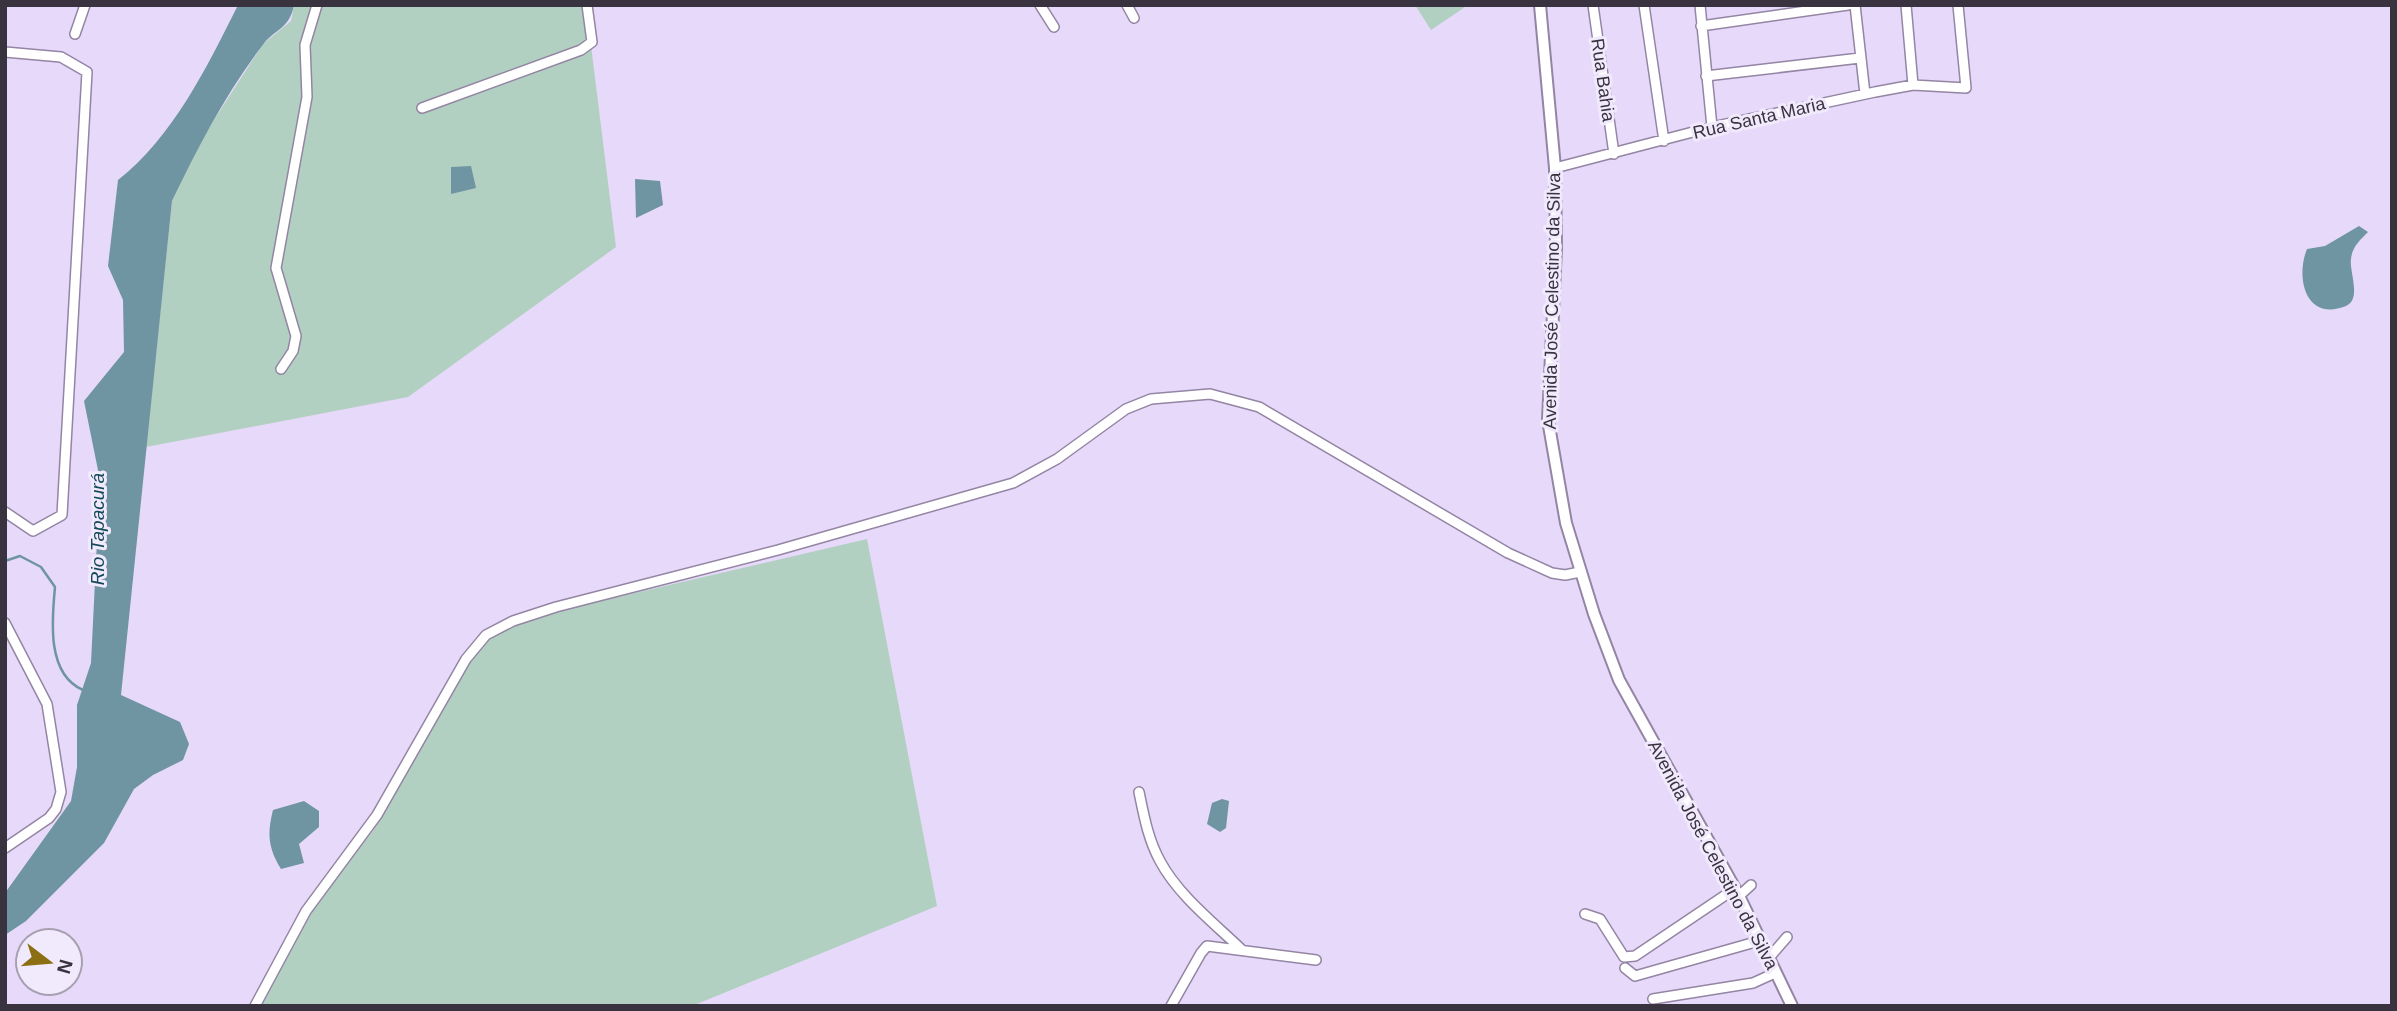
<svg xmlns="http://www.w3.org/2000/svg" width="2397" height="1011" font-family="Arial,sans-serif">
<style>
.green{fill:#b2d0c1}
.water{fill:#6f94a2}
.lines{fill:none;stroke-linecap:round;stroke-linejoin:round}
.stream{stroke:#6f94a2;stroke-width:2.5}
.minor-casing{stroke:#9385a3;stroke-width:12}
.tertiary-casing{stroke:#9385a3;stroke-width:14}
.minor{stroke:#fff;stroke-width:9}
.tertiary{stroke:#fff;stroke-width:10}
.labels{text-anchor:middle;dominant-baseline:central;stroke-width:6;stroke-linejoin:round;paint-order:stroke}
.street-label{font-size:18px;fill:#393340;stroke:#f1e9fc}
.water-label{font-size:19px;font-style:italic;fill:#14495a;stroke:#f1e9fc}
</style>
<rect width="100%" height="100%" fill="#e7d9f9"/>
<path class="green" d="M294 5H586L616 247 408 397 146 447 172 201 201 140 263 44 291 21Z
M1415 5H1468L1431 30Z
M867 539 937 906 692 1006H255L309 906 373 831 456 676 479 646 490 637 504 628 557 611Z"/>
<path class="water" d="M238 5H294C289 30 275 28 262 46 226 93 198 147 172 201L121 695 180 722 189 744 183 760 153 775 134 789 104 843 26 921 5 935V893L71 801 77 767V705L91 663 100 480 84 401 124 352 123 300 108 266 118 180C173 137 207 67 238 5Z
M471 166 476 188 451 194V167Z
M635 179 660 181 663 205 636 218Z
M2359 226 2368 232C2360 240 2352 247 2351 259 2349 271 2362 299 2346 306 2306 322 2295 278 2307 249L2325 246Z
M1222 799 1229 801 1226 828 1220 832 1207 824 1212 803Z
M304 801 319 811V827L299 844 304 863 281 869C268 848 267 834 273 810Z"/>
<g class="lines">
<path class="stream" d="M5 561 20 556 41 567 55 587C52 619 46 674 83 690"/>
<defs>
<path id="minor" d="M1040 5 1054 27
M1127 5 1134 18
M1593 5 1614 154
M1644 5 1664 141
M1700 5 1712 127
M1855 5 1865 94
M1906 5 1913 85
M1701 26 1848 5
M75 34 85 5
M5 52 61 57 87 72 62 515 33 531 5 512
M1706 76 1860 58
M422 108 581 50 592 42 587 5
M1555 168 1712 127 1875 92 1913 85 1966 88 1958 5
M281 369 293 351 296 336 276 268 307 97 305 45 317 5
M5 623 47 704 61 792 56 809 49 818 5 848
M1139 792C1144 816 1148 839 1160 861 1178 895 1214 923 1242 950
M1739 896 1751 885
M1585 914 1600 919 1624 957 1635 956 1733 890
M1768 959 1787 937
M1625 968 1635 976 1759 941
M1653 999 1753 983 1775 973
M255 1006 306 911 377 815 466 659 486 635 513 621 556 607 778 550 1013 483 1057 459 1126 409 1151 399 1210 394 1259 407 1508 553 1552 573 1565 575 1580 572
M1171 1006 1201 953 1207 946 1316 960"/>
<path id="tertiary" d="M1540 5 1555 168 1556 248 1548 420 1566 523 1594 614 1619 680 1739 896 1792 1006"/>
</defs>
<use href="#minor" class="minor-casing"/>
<use href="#tertiary" class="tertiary-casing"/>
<use href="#minor" class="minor"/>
<use href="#tertiary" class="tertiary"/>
</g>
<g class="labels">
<g class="street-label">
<text transform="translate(1603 80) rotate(82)">Rua Bahia</text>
<text transform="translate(1759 118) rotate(-13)">Rua Santa Maria</text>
<text transform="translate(1552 301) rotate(-89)">Avenida José Celestino da Silva</text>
<text transform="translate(1713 855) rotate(62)">Avenida José Celestino da Silva</text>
</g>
<g class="water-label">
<text transform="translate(97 529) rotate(-90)">Rio Tapacurá</text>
</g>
</g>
<rect width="2397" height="1011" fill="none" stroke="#393340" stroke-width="14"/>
<g transform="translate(49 962) rotate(106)"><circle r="33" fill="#f1e9fc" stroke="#a7a0b1" stroke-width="2"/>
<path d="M0-5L12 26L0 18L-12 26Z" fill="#8b6f12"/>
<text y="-10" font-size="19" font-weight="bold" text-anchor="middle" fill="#393340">N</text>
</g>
</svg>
